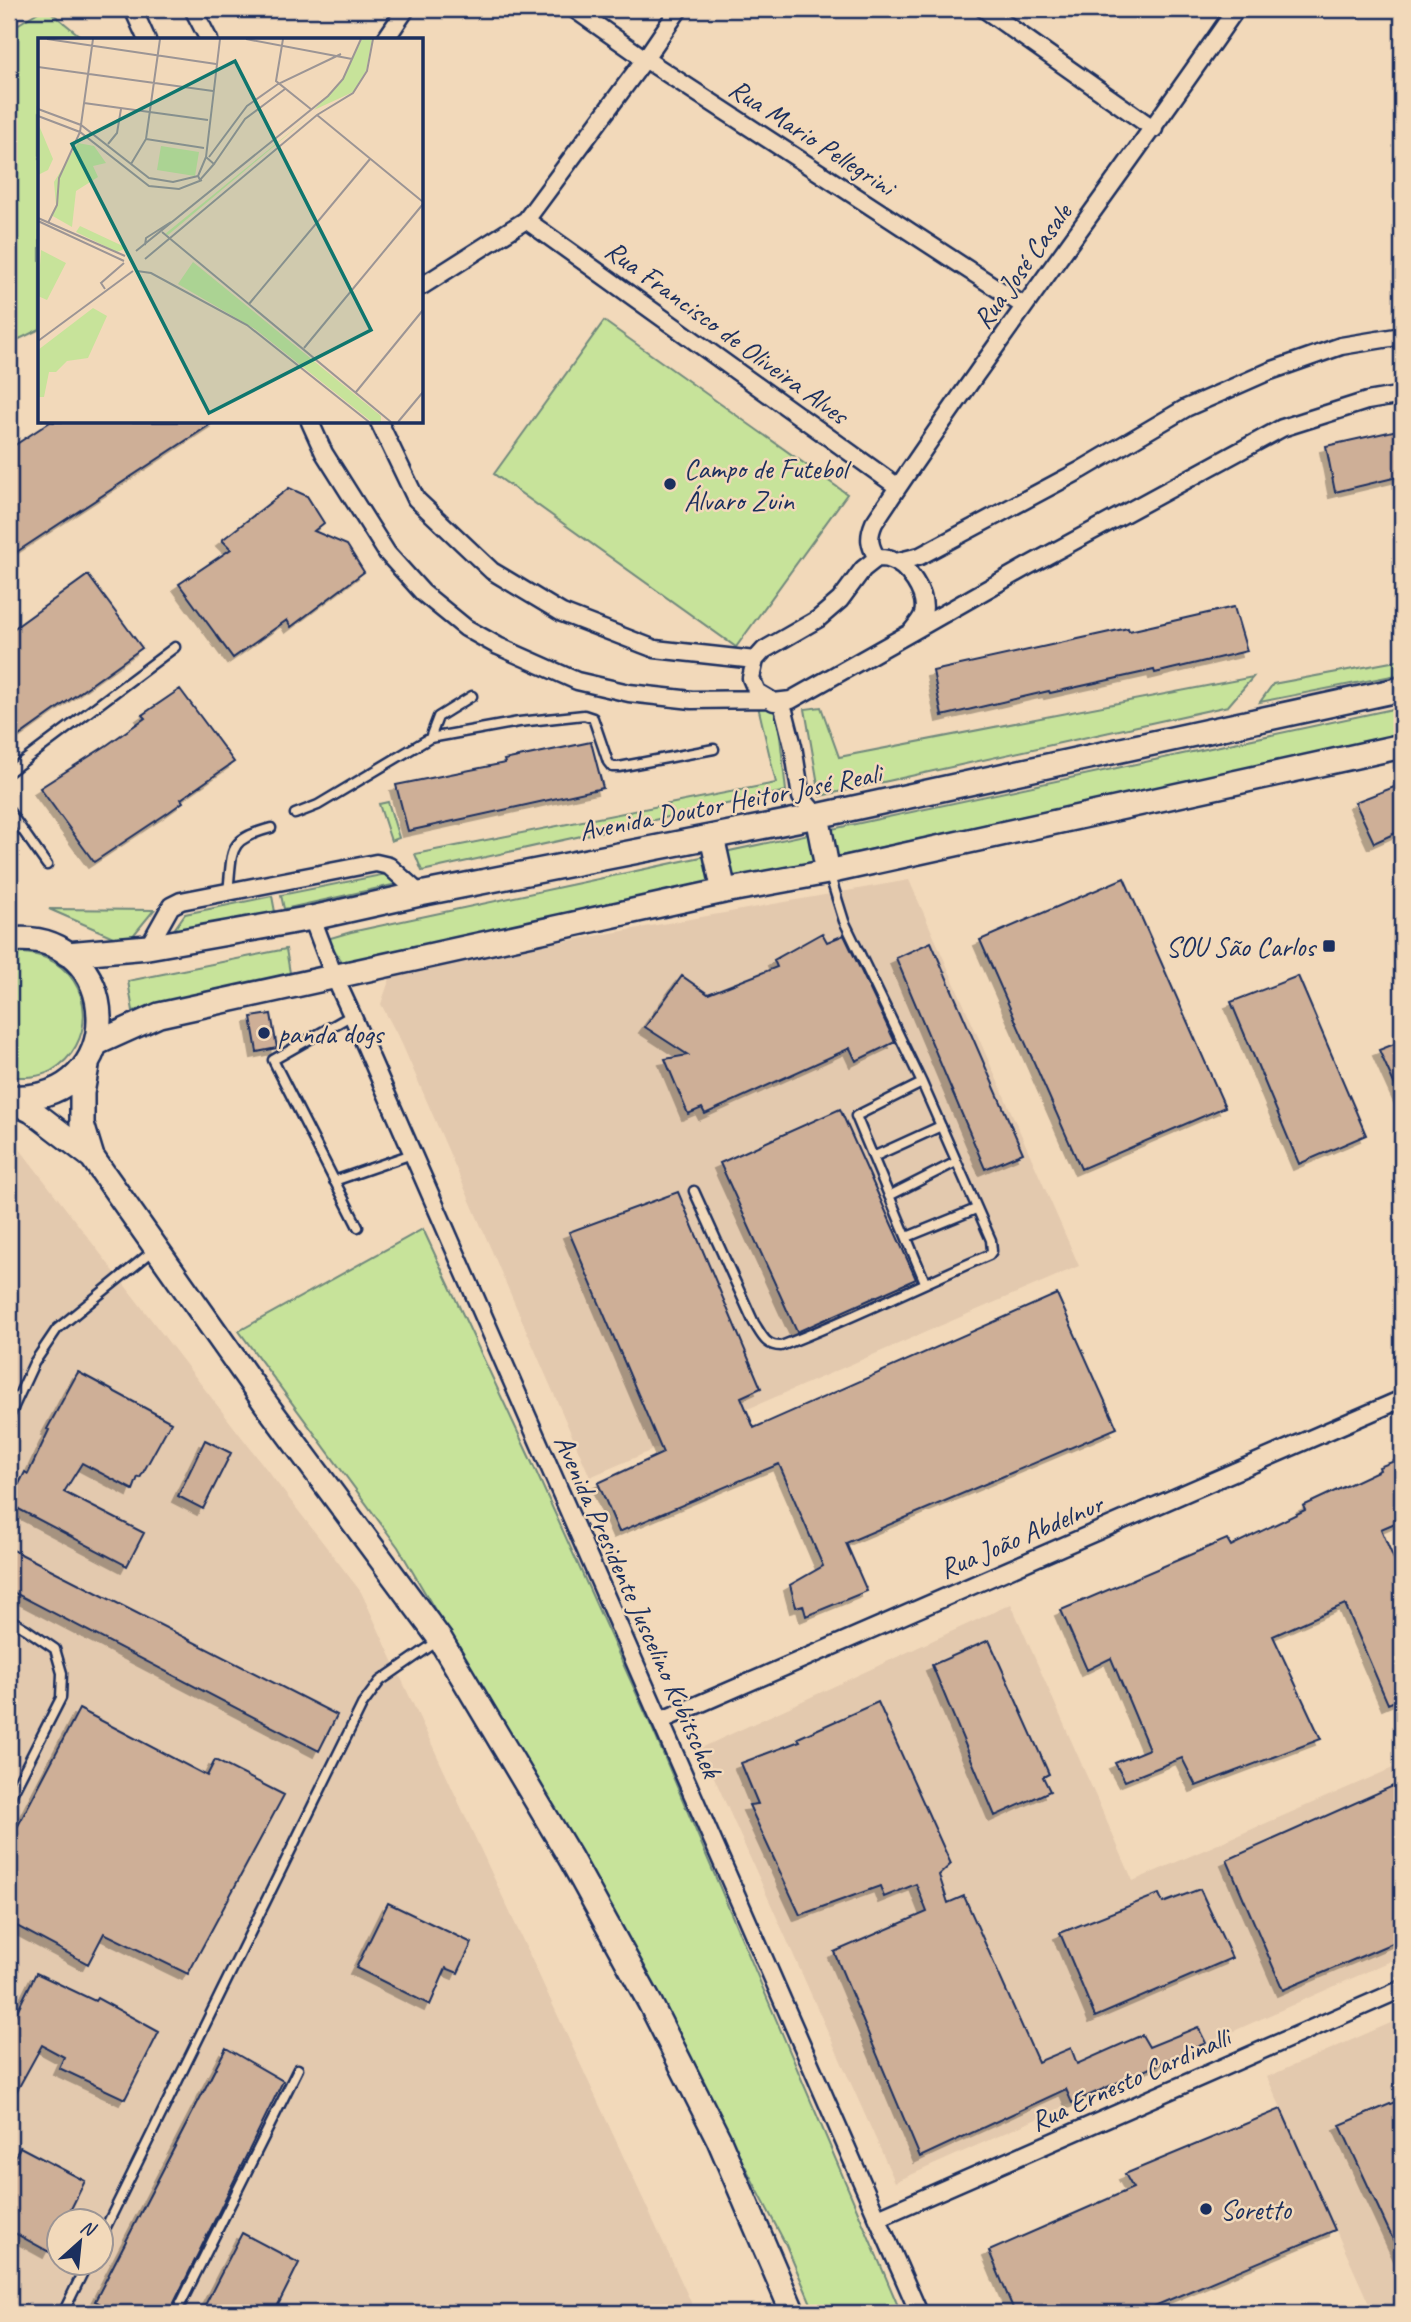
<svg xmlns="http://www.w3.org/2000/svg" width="1411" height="2322" font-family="Caveat,sans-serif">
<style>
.built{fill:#e3c9ae;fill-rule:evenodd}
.green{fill:#c7e39a;stroke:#71897c;stroke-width:2}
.building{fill:#ceaf97;stroke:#1b2f5e;stroke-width:2;filter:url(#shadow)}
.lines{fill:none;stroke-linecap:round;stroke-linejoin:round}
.lane-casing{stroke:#1b2f5e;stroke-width:13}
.street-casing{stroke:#1b2f5e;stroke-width:21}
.secondary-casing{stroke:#1b2f5e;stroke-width:28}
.lane{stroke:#f2d9ba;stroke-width:8}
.street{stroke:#f2d9ba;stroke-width:16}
.secondary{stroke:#f2d9ba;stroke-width:23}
.poi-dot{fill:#1b2f5e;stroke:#f2d9ba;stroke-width:2.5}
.labels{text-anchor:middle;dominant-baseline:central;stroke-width:5;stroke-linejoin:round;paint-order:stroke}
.street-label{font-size:28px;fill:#1b2f5e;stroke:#f2d9ba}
.poi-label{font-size:28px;fill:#1b2f5e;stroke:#f2d9ba;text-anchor:start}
.inset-road{fill:none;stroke:#9c9595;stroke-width:2}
.view{fill:#0f766e;fill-opacity:0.15;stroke:#0f766e;stroke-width:3.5}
.inset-edge{fill:none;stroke:#1b2f5e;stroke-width:3.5}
</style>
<defs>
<filter id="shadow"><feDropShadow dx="-6" dy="6" stdDeviation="0" flood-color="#0004"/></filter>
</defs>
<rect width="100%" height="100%" fill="#f2d9ba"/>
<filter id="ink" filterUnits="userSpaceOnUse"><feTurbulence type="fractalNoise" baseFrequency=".0143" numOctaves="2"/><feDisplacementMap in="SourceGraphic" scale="14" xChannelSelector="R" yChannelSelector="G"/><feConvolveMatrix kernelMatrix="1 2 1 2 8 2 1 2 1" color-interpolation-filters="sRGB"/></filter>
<g filter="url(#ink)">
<path class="built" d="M909 880 1079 1266 590 1477 402 1044 381 1004 392 972Z
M9 1135 361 1592 696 2313H9ZM60 2220H102V2262H60Z
M1011 1604 1133 1881 1402 1764V1956L895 2182 701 1748Z
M1402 2018V2313H1373L1267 2077Z"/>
<path class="green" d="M43 9H47L85 40H40V329L9 344V30Z
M604 321 847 494 736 647 494 474Z
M1402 660V674L1260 702 1273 684Z
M1253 677 1228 706 820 796 805 709 821 707 839 757Z
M758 706 777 709 786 791 422 871 415 854 776 783Z
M1402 707V735L343 963 327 939 351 932Z
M388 802 399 838 391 841 379 804Z
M386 874 397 884 284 909 281 895Z
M272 896 275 912 173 931 185 914Z
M49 909 154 910 127 943Z
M286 949 291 979 133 1011 128 981Z
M25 953C32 954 40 955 46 958 95 979 96 1046 51 1071 38 1078 23 1077 9 1077V954Z
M423 1229 534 1467 653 1730 901 2313H815L786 2245 610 1907 398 1547 239 1331Z"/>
<path class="building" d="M50 422H214L9 557V449Z
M1402 429V476L1335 492 1326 446Z
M289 488 307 496 324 523 314 531 347 545 364 572 291 627 287 620 233 658 179 584 231 549 222 540Z
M88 575 142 648 9 743V632Z
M1234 607 1247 651 1155 673 1154 670 1050 693 1049 691 942 716 933 671 1128 628 1129 631Z
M180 689 234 762 181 799 183 802 169 812 94 862 40 788 107 745 145 718 142 715Z
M591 742 603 788 408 831 396 785 505 763 504 760Z
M1402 784V830L1374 843 1355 802Z
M1124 878 1225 1107 1081 1169 980 940Z
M822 933 827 942 844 935 895 1042 856 1061 850 1048 705 1114 702 1108 688 1114 665 1059 688 1055 645 1027 682 976 708 994 777 967 774 960Z
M931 942 1023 1153 985 1169 896 958Z
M1298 976 1366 1135 1299 1164 1231 1002Z
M271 1014 277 1048 257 1052 251 1017Z
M1402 1041V1101L1379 1050Z
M840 1109 916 1279 797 1332 720 1163Z
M678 1192 761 1388 741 1397 754 1428 1057 1294 1117 1428 846 1543 867 1591 806 1616 803 1605 796 1607 790 1585 823 1566 779 1464 619 1532 598 1483 663 1453 569 1232Z
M78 1372 171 1422 140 1478 138 1477 133 1490 82 1463 64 1492 144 1533 127 1566 9 1504 25 1472 28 1474 49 1430 47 1429Z
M205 1440 231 1453 203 1509 178 1496Z
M1402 1458V1520L1381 1529 1402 1578V1698L1388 1704 1345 1604 1273 1636 1321 1739 1196 1786 1182 1758 1125 1781 1115 1763 1149 1749 1111 1658 1087 1670 1061 1610 1227 1539 1231 1546 1305 1510 1303 1506 1380 1470 1379 1467Z
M9 1548 337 1715 319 1751 9 1590Z
M989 1640 1049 1774 1043 1777 1050 1791 995 1816 932 1665Z
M878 1702 951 1864 939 1875 948 1903 964 1896 1038 2062 1071 2048 1077 2064 1142 2035 1149 2047 1198 2027 1206 2043 1072 2103 1066 2089 920 2157 834 1952 927 1912 916 1884 884 1897 880 1886 800 1915 749 1805 758 1804 741 1763 800 1741 798 1738Z
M79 1709 207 1776 215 1760 284 1795 188 1974 104 1933 88 1964 9 1922V1843Z
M1402 1782V1939L1283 1990 1227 1860Z
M1200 1889 1232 1958 1095 2017 1060 1933 1159 1894 1163 1903Z
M388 1903 472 1943 458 1973 446 1968 430 2005 356 1968Z
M36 1973 95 2001 97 1998 159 2032 125 2099 59 2068 64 2057 42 2045 9 2105V2027Z
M226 2048 283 2081 169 2313H117L95 2301Z
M1402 2099V2259L1340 2125Z
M1281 2109 1335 2230 1138 2313H1015L989 2251 1133 2188 1125 2174Z
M20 2147 85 2181 65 2221H60V2231L49 2252 9 2230V2169Z
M242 2233 299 2263 274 2313H201Z"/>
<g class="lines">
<defs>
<path id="lane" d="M430 738 438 717 472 696
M9 772 175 647
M9 811 47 865
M295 814 318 805 430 738 519 722 584 715 593 718 608 762 612 767H619L714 749
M228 892C233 850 226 840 271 828
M352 1015 273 1060 358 1227
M922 1083 856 1116 925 1282
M873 1157 941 1126
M334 1181 412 1154
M694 1191 754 1323C762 1335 765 1346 781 1346 852 1319 919 1285 989 1255L992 1251 991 1240 922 1083 844 921 830 876
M889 1196 956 1162
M907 1237 976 1209
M9 1417 34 1363 57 1329 154 1250
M9 1619 26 1629 55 1649 62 1673 61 1698 9 1800
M102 2235 362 1705 380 1681 438 1641
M66 2307 77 2313
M63 2313 88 2262
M176 2313 298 2069"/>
<path id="street" d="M133 9 147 40
M193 9 209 40
M574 9 645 59 1024 306
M984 9 1154 129
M385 40 406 9
M526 220 898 487
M422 286 526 220 645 59 679 9
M310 422 324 453 387 553 423 593 466 628 498 646 577 681 629 693 692 700 768 699
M379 422 416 499 492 571 562 613 655 649 755 660
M877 558C869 545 868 537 874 523 990 348 1117 182 1236 9
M877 558C881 558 885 558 888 559 908 564 928 595 923 614 921 620 914 628 910 633L791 700 774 702 757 692 751 678 755 660 764 650 818 619 840 600 863 569Z
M896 562 920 556 1081 470 1186 408 1270 371 1341 346 1402 336
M910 633 1028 566 1282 428 1367 401 1402 395
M782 703 793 746 801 797 817 816
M312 918 334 976 352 1015 919 2313
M148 947 171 906 181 901 376 863 389 866 420 894
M660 1721 1402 1399
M878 2218 1402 1989"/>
<path id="secondary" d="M817 816 828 872
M712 837 724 891
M9 940C125 926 133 1106 9 1097
M67 954 148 947 312 918 420 894 817 816 1402 689
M97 1043 159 1015 724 891 828 872 1402 746
M87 1066 82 1093V1124L92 1157
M9 1100 32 1111 92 1157 266 1404 440 1639 571 1859 650 2003 719 2140 793 2313"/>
</defs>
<use href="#lane" class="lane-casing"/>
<use href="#street" class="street-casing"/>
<use href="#secondary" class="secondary-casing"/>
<use href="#lane" class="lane"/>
<use href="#street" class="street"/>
<use href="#secondary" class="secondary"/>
</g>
</g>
<g class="poi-dot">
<circle cx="670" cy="484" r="7"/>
<rect x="1322" y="939" width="14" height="14" rx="3.5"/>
<circle cx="264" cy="1033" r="7"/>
<circle cx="1206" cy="2209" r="7"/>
</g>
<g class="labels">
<g class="street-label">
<text transform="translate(812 137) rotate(33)">Rua Mario Pellegrini</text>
<text transform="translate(1022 266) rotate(-54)">Rua José Casale</text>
<text transform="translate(727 332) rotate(36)">Rua Francisco de Oliveira Alves</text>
<text transform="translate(730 802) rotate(-11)">Avenida Doutor Heitor José Reali</text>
<text transform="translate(1021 1536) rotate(-23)">Rua João Abdelnur</text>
<text transform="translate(638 1606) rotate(66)">Avenida Presidente Juscelino Kubitschek</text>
<text transform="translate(1130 2079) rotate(-24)">Rua Ernesto Cardinalli</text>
</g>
<g class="poi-label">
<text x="684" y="468">Campo de Futebol<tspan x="684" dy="32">Álvaro Zuin</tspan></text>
<text x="1315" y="946" text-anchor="end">SOU São Carlos</text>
<text x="278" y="1033">panda dogs</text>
<text x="1220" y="2209">Soretto</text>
</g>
</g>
<g transform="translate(38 38)">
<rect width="385" height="385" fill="#f2d9ba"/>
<path d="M324 1H334L328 33 315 54 276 72 305 41ZM272 78 130 197 127 196ZM0 85 15 121 10 132 0 137ZM40 105 56 108 68 125 55 128 60 139 38 153 34 189 13 177 18 167 16 144ZM123 108 161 114 157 138 119 132ZM42 188 89 210 79 214 38 194ZM3 212 28 225 9 262 0 258ZM155 224 343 378V384H334L217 291 140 246ZM55 270 69 278 50 320 29 323 18 334H11L6 359H0V312Z" fill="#c7e39a"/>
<path class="inset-road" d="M9 1 178 26M208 1 314 21M245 1 238 43 274 72M0 29 175 53M46 65 170 82M0 71 43 87 111 140 135 144 160 138M279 77 385 164M0 78 42 94 111 148 141 151 164 142M108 101 166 110M70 106 79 95 83 71M168 119 182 1M168 119 176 126 162 142 160 138ZM171 119 209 68 240 46 303 16M93 126 108 101 122 1M176 126 207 81 247 51M0 180 87 218M0 183 86 223M10 185 19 167 21 140 42 94 55 1M124 194 353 384M107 207 108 200 133 184M98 213 290 58 305 41 323 1M107 221 279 77 315 55 329 33 335 1M99 233 113 235 209 287 331 384M67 251 63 245 86 225M211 266 332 121M0 303 95 233M266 310 385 166M318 354 385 272M360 384 385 354"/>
<path class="view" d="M197 23 333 292 171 375 34 106Z"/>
<rect width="385" height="385" class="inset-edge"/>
</g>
<rect width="1411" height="2322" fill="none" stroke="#f2d9ba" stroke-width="35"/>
<rect x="18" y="18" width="1376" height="2287" fill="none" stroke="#1b2f5e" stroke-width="2.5" filter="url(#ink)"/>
<g transform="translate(80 2242) rotate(27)"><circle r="33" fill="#f2d9ba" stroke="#9c9595" stroke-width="2"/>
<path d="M0-5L12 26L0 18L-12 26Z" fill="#1b2f5e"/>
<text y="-10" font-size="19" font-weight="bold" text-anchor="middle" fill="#1b2f5e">N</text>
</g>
</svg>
